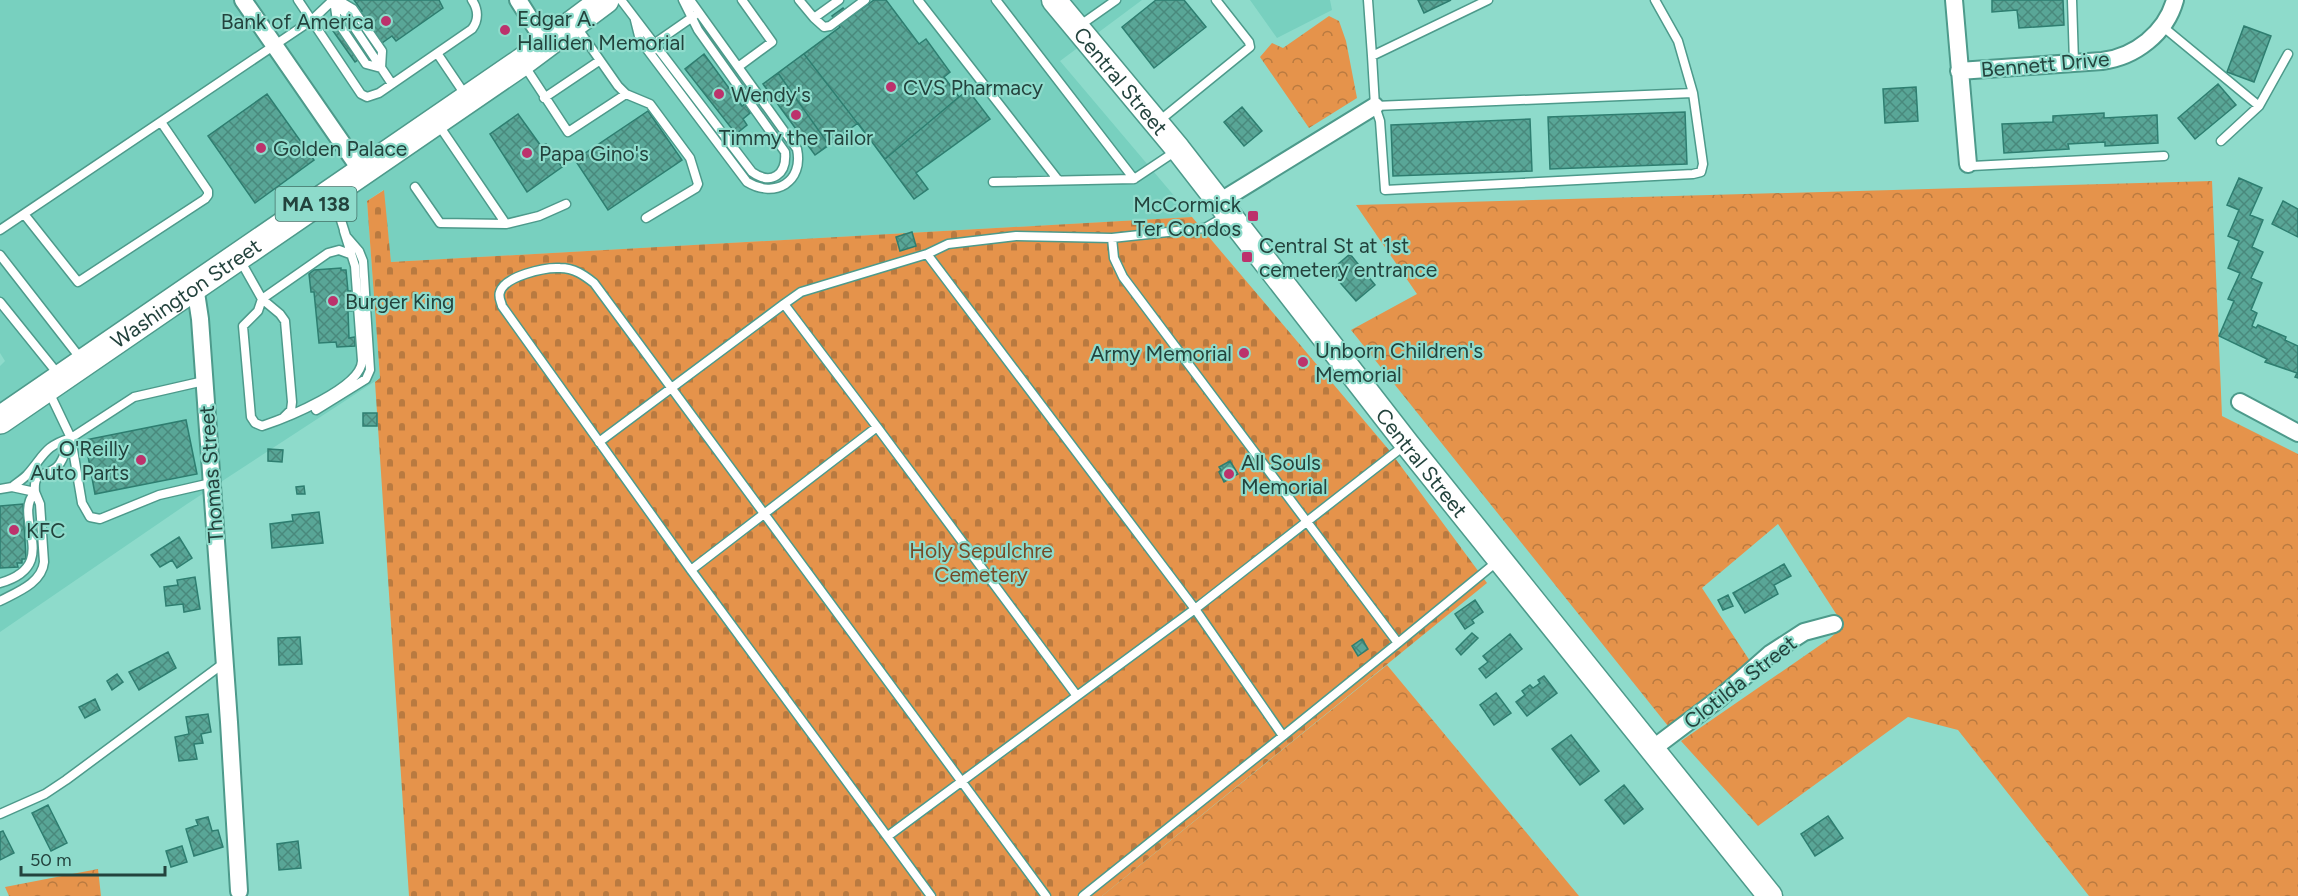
<svg xmlns="http://www.w3.org/2000/svg" width="2298" height="896" font-family="Figtree,sans-serif">
<style>
.built{fill:#78d0bf}
.forest{fill:url(#forest-crowns)}
.cemetery{fill:url(#cemetery-stones)}
.building{fill:url(#building-cross-hatch);stroke:#2e7e70;stroke-width:1.5}
.lines{fill:none;stroke-linecap:round;stroke-linejoin:round}
.lane-casing{stroke:#4d9a8b;stroke-width:11}
.street-casing{stroke:#4d9a8b;stroke-width:20}
.secondary-casing{stroke:#4d9a8b;stroke-width:27}
.primary-casing{stroke:#4d9a8b;stroke-width:30}
.lane{stroke:#fff;stroke-width:8}
.street{stroke:#fff;stroke-width:16}
.secondary{stroke:#fff;stroke-width:24}
.primary{stroke:#fff;stroke-width:27}
.poi-dot{fill:#bc326c;stroke:#8edbcb;stroke-width:2}
.labels{text-anchor:middle;dominant-baseline:central;stroke-width:4.5;stroke-linejoin:round;paint-order:stroke}
.shield{fill:#8edbcb;stroke:#437168;stroke-width:1.5}
.shield-label{font-size:20px;font-weight:bold;fill:#23433d}
.poi-label{font-size:21px;fill:#23433d;stroke:#8edbcb;text-anchor:start}
.street-label{font-size:21px;fill:#23433d;stroke:#8edbcb}
.park-label{font-size:21px;fill:#744b28;stroke:#8edbcb}
</style>
<defs>
<pattern id="forest-crowns" width="20" height="18" patternUnits="userSpaceOnUse" patternTransform="scale(1.5)"><rect width="20" height="18" fill="#e5934b"/><path d="M2 6a3 3 0 1 1 6 0M12 15a3 3 0 1 1 6 0" fill="none" stroke="#b97a40"/></pattern>
<pattern id="cemetery-stones" width="16" height="16" patternUnits="userSpaceOnUse" patternTransform="scale(1.5)"><rect width="16" height="16" fill="#e5934b"/><path d="M2 7V4a2 2 0 0 1 4 0v3zM10 15v-3a2 2 0 0 1 4 0v3z" fill="#b97a40"/></pattern>
<pattern id="building-cross-hatch" width="8" height="8" patternUnits="userSpaceOnUse" patternTransform="scale(1.5)"><rect width="8" height="8" fill="#59a697"/><path d="M0 0l8 8M0 8l8-8" fill="none" stroke="#49897c"/></pattern>
</defs>
<rect width="100%" height="100%" fill="#8edbcb"/>
<path class="built" d="M0 0H1142L1060 61 1192 217 391 262 383 190 367 201 380 378 187 504 0 632V366L5 361 0 353Z
M1250 0H1330L1332 10 1277 38Z"/>
<path class="forest" d="M1329 16 1339 21 1346 41 1357 98 1309 128 1260 57 1272 43 1283 48Z
M2212 181 2222 416 2298 454V896H2089L1958 730 1908 717 1758 826 1681 741 1829 639 1844 626 1778 524 1702 588 1750 661 1672 731 1351 330 1417 294 1356 205Z
M1387 665 1579 896H1102Z
M98 869 101 896H9L5 887Z"/>
<path class="cemetery" d="M384 190 391 262 1192 217 1389 450 1487 583 1102 896H409L375 382 380 378 367 201Z"/>
<path class="building" d="M354 0H439L443 8 396 41 392 36 355 62 333 31 362 11Z
M874 0H886L919 44 926 39 950 72 944 77 959 97 968 90 990 119 916 173 928 189 914 199 858 123 815 155 763 84 840 27 832 16 843 8 850 17Z
M874 0H886L919 44 926 39 950 72 944 77 959 97 885 159 804 54 840 27 832 16 843 8 850 17Z
M1156 0H1184L1206 27 1154 68 1122 27Z
M1418 0H1451L1424 13Z
M1992 0H2063L2064 25 2019 28 2017 10 1992 12Z
M2244 26 2271 36 2254 82 2227 72Z
M704 54 742 106 745 104 750 113 743 119 747 125 736 134 685 69Z
M778 73 829 145 815 155 763 84Z
M2218 84 2236 105 2195 139 2178 118Z
M1916 87 1918 121 1885 123 1883 89Z
M267 94 314 160 255 203 208 136Z
M1242 107 1262 131 1244 146 1224 122Z
M648 111 682 160 608 210 575 160Z
M1685 112 1687 164 1550 169 1548 117Z
M2104 113V118L2157 115 2158 143 2105 146V142L2068 144 2069 149 2004 153 2002 124 2053 122V116Z
M518 114 541 146 546 144 562 167 527 192 490 134Z
M1530 119 1532 171 1393 176 1391 125Z
M2239 178 2262 188 2250 215 2263 220 2252 247 2263 252 2251 278 2262 283 2251 310 2257 313 2252 326 2256 328 2258 325 2286 337 2285 340 2298 346V378L2295 377 2297 373 2265 362 2267 359 2219 336 2234 301 2228 299 2240 273 2228 268 2239 241 2228 236 2239 210 2227 205Z
M2283 201 2298 209V237L2272 224Z
M912 232 916 246 900 251 896 237Z
M1350 254 1375 285 1356 301 1330 271Z
M341 268V270H346L348 291H351L352 311H348L349 338 355 337V346L337 347 336 342 319 343 314 292H311L309 274 314 270Z
M363 413H377V426H363Z
M186 420 197 474 95 494 85 440Z
M268 449 283 450 282 462 268 461Z
M1230 461 1238 474 1224 482 1219 472 1221 470 1219 467Z
M304 486 305 494H297L296 487Z
M23 504 26 559H22V563H17L18 567 0 568V506Z
M319 512 323 543 272 548 270 524 293 521 292 515Z
M179 537 192 558 177 568 172 560 160 567 151 555Z
M1784 564 1791 576 1774 585 1778 594 1745 613 1733 593Z
M195 577 200 609 184 612 183 604 166 606 164 587 178 585 177 580Z
M1728 595 1733 606 1723 610 1718 600Z
M1475 600 1483 612 1472 620 1474 623 1465 629 1455 614Z
M1472 633 1478 638 1461 655 1456 649Z
M1510 634 1522 649 1486 678 1479 669 1488 662 1483 656Z
M300 637 302 664 279 665 278 638Z
M1362 639 1368 649 1358 656 1352 646Z
M168 652 176 668 139 690 129 672Z
M117 674 123 682 112 690 107 681Z
M1544 676 1557 693 1527 716 1516 702 1525 695 1522 691 1530 685 1533 688 1540 683 1538 680Z
M1496 693 1511 713 1494 725 1480 705Z
M95 699 100 710 85 718 79 707Z
M208 714 211 732 201 734 203 743 194 744 197 759 179 761 175 737 189 734 186 717Z
M1571 735 1599 771 1580 785 1552 749Z
M1624 785 1643 809 1624 824 1605 800Z
M48 805 67 843 51 851 32 813Z
M1828 816 1843 838 1815 856 1801 834Z
M208 817 212 831 218 830 223 847 194 856 186 829 198 825 196 820Z
M3 831 14 853 0 860V832Z
M298 841 301 868 279 870 277 844Z
M182 846 187 862 171 867 166 851Z"/>
<g class="lines">
<defs>
<path id="lane" d="M298 0 361 94 367 97 379 93 472 29C479 20 478 9 472 0
M334 0 337 21 366 64 381 68
M336 0 392 84
M338 0 353 9 382 51 381 68
M621 0 752 172C772 186 787 174 785 152L698 30 683 0
M799 0 814 18 839 0
M918 0 1058 180
M1368 0 1372 56
M1488 0 1372 56 1375 106 1380 121 1385 190 1693 174 1701 172 1703 164 1693 93
M2072 0 2074 62
M814 18 824 27 830 26 865 0
M635 20 640 40 747 182C775 199 804 182 797 149L690 0
M576 26 618 86 626 94 650 104 690 158 698 184 696 188 646 218
M1079 26 1116 0
M2162 26 2259 106
M655 49 658 41 694 16
M437 53 466 96
M524 65 568 132 626 94
M738 67 772 42 742 0
M544 98 599 61
M1375 106 1693 93 1678 41 1655 0
M1159 121 1250 47 1249 42 1216 0
M2221 141 2259 106 2288 54
M1968 164 1972 166 2164 156
M1134 179 1176 151
M993 182 1134 179 996 0
M415 187 440 223 506 224 438 124
M24 214 78 282 205 199 208 195V191L161 122
M506 224 539 216 566 204
M0 230 312 20 333 0
M1112 238 1114 258 1123 277 1398 643 1283 736 1195 609 1405 445
M927 254 948 244 1016 236 1112 238 1205 228 1226 216
M0 255 81 359
M240 260 262 299 258 311 243 326 251 417 255 423 262 426C286 418 361 388 362 361L355 266 344 231
M0 302 58 374
M49 392 71 438 134 397 204 381
M316 410 366 379 370 370 363 261 359 251 346 236 333 195
M284 417 291 410 292 402 285 321 280 314 262 299 328 253 339 250 350 254
M877 427 784 304 801 292 927 254 1195 609 1077 696
M71 438 82 503 90 517 100 519 159 495 211 483
M599 442 784 304
M12 487C17 483 23 479 27 475 44 456 44 446 71 438
M0 489 12 487 35 492 40 504 44 562C42 583 17 592 0 601
M691 570 877 427 1077 696 888 836
M0 583C63 565 11 518 35 492 33 468 47 478 58 466 64 459 67 447 71 438
M1398 643 1499 560
M0 814 45 794 66 780 224 663
M931 896 691 570 502 306C501 301 498 297 500 292 505 276 545 267 560 268 574 268 584 275 594 283L1046 896
M1083 896 1283 736"/>
<path id="street" d="M243 0 362 172
M518 0 546 44
M1954 0 1968 164
M1959 71 2102 61C2135 57 2166 33 2175 0
M1219 202 1375 106
M195 286 200 319 229 722 239 891
M2240 402 2298 433
M1651 750 1720 698 1770 654 1804 632 1834 624"/>
<g id="secondary">
<path id="s1" d="M1054 0 1178 149 1407 444 1770 896"/>
</g>
<g id="primary">
<path id="s2" d="M0 420 522 62 605 0"/>
</g>
</defs>
<use href="#lane" class="lane-casing"/>
<use href="#street" class="street-casing"/>
<use href="#secondary" class="secondary-casing"/>
<use href="#primary" class="primary-casing"/>
<use href="#lane" class="lane"/>
<use href="#street" class="street"/>
<use href="#secondary" class="secondary"/>
<use href="#primary" class="primary"/>
</g>
<g class="poi-dot">
<circle cx="386" cy="21" r="6"/>
<circle cx="505" cy="30" r="6"/>
<circle cx="891" cy="87" r="6"/>
<circle cx="719" cy="94" r="6"/>
<circle cx="796" cy="115" r="6"/>
<circle cx="261" cy="148" r="6"/>
<circle cx="527" cy="153" r="6"/>
<rect x="1247" y="210" width="12" height="12" rx="3"/>
<rect x="1241" y="251" width="12" height="12" rx="3"/>
<circle cx="333" cy="301" r="6"/>
<circle cx="1244" cy="353" r="6"/>
<circle cx="1303" cy="362" r="6"/>
<circle cx="141" cy="460" r="6"/>
<circle cx="1229" cy="474" r="6"/>
<circle cx="14" cy="530" r="6"/>
</g>
<g class="labels">
<rect class="shield" x="275.5" y="187" width="81" height="34" rx="4.5"/>
<g class="shield-label">
<text x="316" y="204">MA 138</text>
</g>
<g class="poi-label">
<text x="517" y="18">Edgar A.<tspan x="517" dy="24">Halliden Memorial</tspan></text>
<text x="374" y="21" text-anchor="end">Bank of America</text>
<text x="903" y="87">CVS Pharmacy</text>
<text x="731" y="94">Wendy's</text>
<text x="796" y="137" text-anchor="middle">Timmy the Tailor</text>
<text x="273" y="148">Golden Palace</text>
<text x="539" y="153">Papa Gino's</text>
<text x="1241" y="204" text-anchor="end">McCormick<tspan x="1241" dy="24">Ter Condos</tspan></text>
<text x="1259" y="245">Central St at 1st<tspan x="1259" dy="24">cemetery entrance</tspan></text>
<text x="345" y="301">Burger King</text>
<text x="1315" y="350">Unborn Children's<tspan x="1315" dy="24">Memorial</tspan></text>
<text x="1232" y="353" text-anchor="end">Army Memorial</text>
<text x="129" y="448" text-anchor="end">O'Reilly<tspan x="129" dy="24">Auto Parts</tspan></text>
<text x="1241" y="462">All Souls<tspan x="1241" dy="24">Memorial</tspan></text>
<text x="26" y="530">KFC</text>
</g>
<g class="street-label">
<text transform="translate(2045 64) rotate(-5)">Bennett Drive</text>
<text stroke="none"><textPath href="#s1" startOffset="105">Central Street</textPath></text>
<text stroke="none"><textPath href="#s2" startOffset="225">Washington Street</textPath></text>
<text stroke="none"><textPath href="#s1" startOffset="591">Central Street</textPath></text>
<text transform="translate(211 474) rotate(-94)">Thomas Street</text>
<text transform="translate(1740 682) rotate(-38)">Clotilda Street</text>
</g>
<g class="park-label">
<text x="981" y="550">Holy Sepulchre<tspan x="981" dy="24">Cemetery</tspan></text>
</g>
</g>
<path d="M21 866v9h144v-9" fill="none" stroke="#23433d" stroke-width="3"/>
<text x="30" y="866" font-size="18" fill="#23433d" stroke="#8edbcb" stroke-width="4.5" paint-order="stroke">50 m</text>
</svg>
